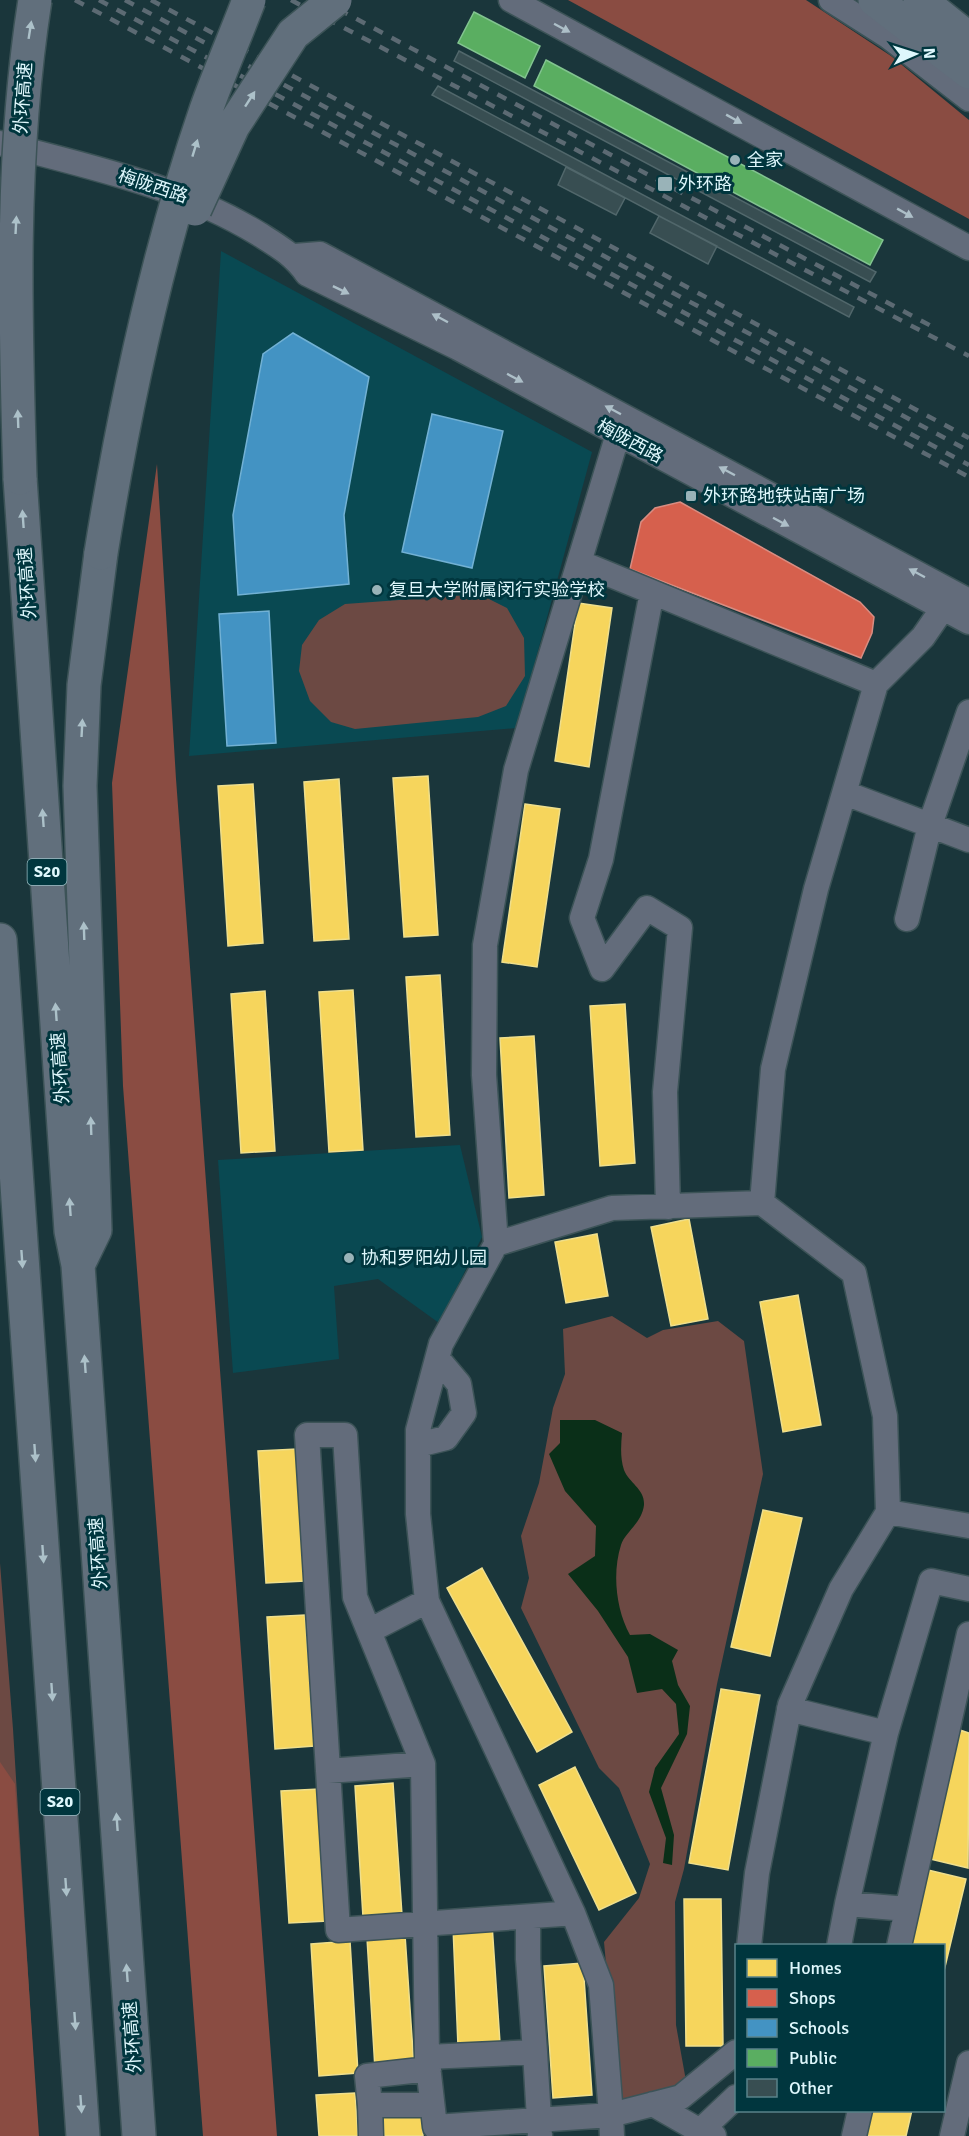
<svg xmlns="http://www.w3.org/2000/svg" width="969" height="2136" font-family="Signika,'Noto Sans SC',sans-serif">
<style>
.built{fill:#094952}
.green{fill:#6c4943}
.forest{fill:#8a4c42}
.water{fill:#0a2f18}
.homes{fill:#f6d55c;stroke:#efdf8c;stroke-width:1.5}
.shops{fill:#d6604d;stroke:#d88d82;stroke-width:1.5}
.schools{fill:#4393c3;stroke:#72b1d4;stroke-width:1.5}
.public{fill:#5aae61;stroke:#82c490;stroke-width:1.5}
.building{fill:#384e52;stroke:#51676b;stroke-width:1.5}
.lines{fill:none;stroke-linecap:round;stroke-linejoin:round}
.minor-casing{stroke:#3c5357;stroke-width:27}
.highway-casing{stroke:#3c5357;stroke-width:36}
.minor{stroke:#636c7b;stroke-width:24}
.highway{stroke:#616f7c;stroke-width:33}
.rail{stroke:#5c6a73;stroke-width:4.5;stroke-dasharray:10 10;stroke-linecap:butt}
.highway-bridge-casing{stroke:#3c5357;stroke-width:36;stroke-linecap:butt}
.highway-bridge{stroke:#616f7c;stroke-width:33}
.oneway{fill:#adbfc8}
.oneway2{fill:#acc1c9}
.poi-dot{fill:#99b3b8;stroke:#00363e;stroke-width:2}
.labels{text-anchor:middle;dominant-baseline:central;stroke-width:6;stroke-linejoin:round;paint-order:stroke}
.shield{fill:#00363e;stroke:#9bbdc3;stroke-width:1.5}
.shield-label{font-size:16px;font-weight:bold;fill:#def7fc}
.street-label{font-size:18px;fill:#def7fc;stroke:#00363e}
.poi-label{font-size:18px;fill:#def7fc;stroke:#00363e;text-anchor:start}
</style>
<rect width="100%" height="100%" fill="#1a363b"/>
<path class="built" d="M221 251 592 452 517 728 189 756Z
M460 1145 482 1237 439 1323 378 1279 334 1286 339 1359 233 1373 218 1160Z"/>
<path class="green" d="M467 595 487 598 507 608 524 638 525 676 506 706 478 717 355 729 331 722 310 701 299 671 302 645 319 620 345 604Z
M612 1316 647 1338 663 1330 718 1321 744 1341 763 1474 717 1684 684 1869 675 1902 676 2025 686 2081 671 2091 619 2106 604 1942 639 1898 650 1864 619 1788 599 1768 521 1608 529 1578 521 1536 539 1483 553 1408 565 1374 563 1329Z
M0 1563 13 1729 38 2136H0Z"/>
<path class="forest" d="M568 0H806L891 56 969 120V219Z
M157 464 176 779 277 2136H203L123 1086 112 783Z
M0 1762 15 1784 39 2136H0Z"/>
<path class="water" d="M560 1420H595L622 1433C621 1445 620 1458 624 1470 629 1483 645 1489 644 1505 642 1523 625 1532 621 1545 612 1573 616 1610 630 1635L650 1634 678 1650 672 1661 678 1685 690 1706 687 1734 661 1788 674 1835 672 1865 663 1863 666 1838 649 1792 655 1768 679 1734 676 1704 662 1689 637 1693 628 1657 598 1611 568 1574 595 1556 596 1526 565 1491 549 1454 560 1443Z"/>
<path class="homes" d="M578 603 612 608 589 767 555 761Z
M428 776 438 935 404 937 393 778Z
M339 779 349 939 314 941 304 782Z
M253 784 263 943 228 946 218 786Z
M525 804 560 809 537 967 502 962Z
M440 975 450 1135 416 1137 406 977Z
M353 990 363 1150 329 1152 319 992Z
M265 991 275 1151 241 1153 231 994Z
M625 1004 635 1163 600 1166 590 1006Z
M534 1036 544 1195 509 1198 500 1038Z
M689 1219 708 1319 671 1326 651 1227Z
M597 1234 608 1296 566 1303 555 1242Z
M798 1295 821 1425 783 1432 760 1302Z
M297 1449 305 1581 266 1583 258 1451Z
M763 1510 802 1518 770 1656 731 1647Z
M482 1568 572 1732 537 1752 447 1588Z
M305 1615 314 1746 275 1749 267 1617Z
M721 1689 760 1695 728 1870 689 1863Z
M960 1730 969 1733 968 1868 930 1859Z
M575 1767 636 1893 599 1910 539 1785Z
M393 1783 402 1915 363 1917 355 1786Z
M319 1789 328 1921 289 1923 281 1791Z
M928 1870 966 1879 944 1971V1946H910Z
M684 1899H721L723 2046H686Z
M492 1924 500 2043 458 2046 453 1927Z
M405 1935 414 2067 375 2069 367 1938Z
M350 1941 358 2073 319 2076 311 1944Z
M583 1963 592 2095 553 2098 544 1966Z
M355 2093 358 2136H319L316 2095Z
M872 2110H912L906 2136H866Z
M422 2114 423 2136H384L383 2117Z"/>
<path class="shops" d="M680 502 860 602 874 617 872 633 861 658 630 569 641 522 655 508Z"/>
<path class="schools" d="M293 333 369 377 344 515 349 584 238 595 233 515 263 354Z
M432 414 503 431 472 568 402 552Z
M269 611 276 743 227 746 219 614Z"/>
<path class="public" d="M474 12 540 46 525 78 458 43Z
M546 60 883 240 870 265 534 86Z"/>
<path class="building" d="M459 51 876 272 870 282 454 61Z
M438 86 854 307 849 317 432 95Z
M566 167 625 198 616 215 558 185Z
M659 216 717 246 708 264 650 233Z"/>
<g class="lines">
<defs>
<path id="minor" d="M511 0 969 248
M831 0 889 37 969 99
M0 143C89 167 179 185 259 234 278 246 294 255 307 274L458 348 969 622
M295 256 320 254 969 601
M579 562 876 684
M652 592 601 859 582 918 602 969 647 908 680 928 665 1092 668 1207
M845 793 969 840
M907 919 930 825 969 712
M762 1203 773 1069 816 889 876 684 923 637 943 608
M496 1244 612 1208 762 1203 854 1273 885 1416 888 1512
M418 1445 446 1438 464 1413 459 1384 438 1359
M369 1631 427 1601
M789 1709 886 1733 931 1581 969 1589
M886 1733 847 1904 907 1909
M328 1771 423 1764
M528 1917V1959L535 2052
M749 1946 757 1873 790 1705 841 1589 888 1512 969 1526
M839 1946 847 1904
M899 1946 969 1634
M427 2057 423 1764 355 1597 345 1435H307L338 1930C417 1924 495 1919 573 1913
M429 2069 367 2076 370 2105H432
M653 2104 700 2131V2136
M370 2105 371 2136
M540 2136 535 2052 427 2057 435 2127 611 2115 601 1985 573 1913 427 1601 418 1514V1430L441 1344 496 1244 484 1075 485 945 516 770 618 434
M612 2136 611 2115 681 2097 736 2052
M714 2136 700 2131 736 2097
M854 2136 860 2110
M952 2136 969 2063"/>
<path id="highway" d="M875 0 969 72
M920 0 969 39
M20 478 71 1231 78 1265 139 2136
M0 940 83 2136
M78 1265 95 1230 80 786 84 685 101 553"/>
</defs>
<use href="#minor" class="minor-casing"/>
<use href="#highway" class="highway-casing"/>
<use href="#minor" class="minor"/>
<use href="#highway" class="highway"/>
<path class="rail" d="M75 0 969 477
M99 0 969 465
M125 0 969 451
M151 0 969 438
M291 0 969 356
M321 0 935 328"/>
<defs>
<path id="highway-bridge" d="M195 209 233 126 293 34 335 0
M20 478C15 318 10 158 35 0
M101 553C125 404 157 253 206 110 219 73 235 37 249 0"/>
</defs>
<use href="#highway-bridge" class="highway-bridge-casing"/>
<use href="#highway-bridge" class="highway-bridge"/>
</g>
<defs><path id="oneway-solid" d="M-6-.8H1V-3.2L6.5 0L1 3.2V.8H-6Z" transform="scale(1.5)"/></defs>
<g class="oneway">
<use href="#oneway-solid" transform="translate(562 28) rotate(28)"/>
<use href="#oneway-solid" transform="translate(734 119) rotate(29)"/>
<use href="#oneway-solid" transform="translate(905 213) rotate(29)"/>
<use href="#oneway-solid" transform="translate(341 290) rotate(26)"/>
<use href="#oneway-solid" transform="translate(440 318) rotate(-152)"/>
<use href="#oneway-solid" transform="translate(515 378) rotate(28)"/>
<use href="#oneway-solid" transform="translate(613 410) rotate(-152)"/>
<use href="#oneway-solid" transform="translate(727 471) rotate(-152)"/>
<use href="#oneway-solid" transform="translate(781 522) rotate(28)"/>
<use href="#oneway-solid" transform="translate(917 573) rotate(-152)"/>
</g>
<g class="oneway2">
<use href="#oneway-solid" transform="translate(30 30) rotate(-81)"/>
<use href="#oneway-solid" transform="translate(250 99) rotate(-57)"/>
<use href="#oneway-solid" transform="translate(195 148) rotate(-73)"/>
<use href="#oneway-solid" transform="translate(16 225) rotate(-87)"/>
<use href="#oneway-solid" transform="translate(18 419) rotate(-92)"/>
<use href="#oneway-solid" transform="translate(23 519) rotate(-94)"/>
<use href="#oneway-solid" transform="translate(82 728) rotate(-87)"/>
<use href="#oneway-solid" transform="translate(43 818) rotate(-94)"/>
<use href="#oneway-solid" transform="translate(84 931) rotate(-92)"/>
<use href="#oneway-solid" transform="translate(56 1012) rotate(-94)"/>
<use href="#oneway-solid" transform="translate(91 1126) rotate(-92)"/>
<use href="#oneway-solid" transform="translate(70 1207) rotate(-94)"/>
<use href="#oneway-solid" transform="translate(22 1259) rotate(86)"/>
<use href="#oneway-solid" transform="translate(85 1364) rotate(-94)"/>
<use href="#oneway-solid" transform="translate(35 1453) rotate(86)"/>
<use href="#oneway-solid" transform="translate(43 1554) rotate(86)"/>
<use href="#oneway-solid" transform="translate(52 1692) rotate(86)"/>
<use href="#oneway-solid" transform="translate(117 1822) rotate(-94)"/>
<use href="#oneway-solid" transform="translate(66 1887) rotate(86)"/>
<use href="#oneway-solid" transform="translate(127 1973) rotate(-94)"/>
<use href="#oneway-solid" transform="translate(75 2021) rotate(86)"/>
<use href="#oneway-solid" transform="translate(81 2104) rotate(86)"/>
</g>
<g class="poi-dot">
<circle cx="735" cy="160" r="6"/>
<rect x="657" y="176" width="16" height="16" rx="3"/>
<rect x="685" y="490" width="12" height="12" rx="3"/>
<circle cx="377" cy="590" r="6"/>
<circle cx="349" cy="1258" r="6"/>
</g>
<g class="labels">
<g class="shield">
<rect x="27.5" y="859" width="39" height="26" rx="4.5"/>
<rect x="40.5" y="1789" width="39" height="26" rx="4.5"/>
</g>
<g class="shield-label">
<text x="47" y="872">S20</text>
<text x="60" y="1802">S20</text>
</g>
<g class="street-label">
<text transform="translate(23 98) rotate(-86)">外环高速</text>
<text transform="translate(153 186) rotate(18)">梅陇西路</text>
<text transform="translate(630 441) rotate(28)">梅陇西路</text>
<text transform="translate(27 583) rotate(-94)">外环高速</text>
<text transform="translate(60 1068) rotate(-94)">外环高速</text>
<text transform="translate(98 1553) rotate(-94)">外环高速</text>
<text transform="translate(132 2037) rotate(-94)">外环高速</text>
</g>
<g class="poi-label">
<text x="747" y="160">全家</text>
<text x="678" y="184">外环路</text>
<text x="703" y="496">外环路地铁站南广场</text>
<text x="389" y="590">复旦大学附属闵行实验学校</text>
<text x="361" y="1258">协和罗阳幼儿园</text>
</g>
</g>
<rect x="735" y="1944" width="210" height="168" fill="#00363e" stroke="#59838a" stroke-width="1.5"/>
<rect x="747" y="1959" width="30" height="18" fill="#f6d55c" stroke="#59838a" stroke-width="1.5"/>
<text x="789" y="1974" font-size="18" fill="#def7fc">Homes</text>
<rect x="747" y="1989" width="30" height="18" fill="#d6604d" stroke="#59838a" stroke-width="1.5"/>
<text x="789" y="2004" font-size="18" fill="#def7fc">Shops</text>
<rect x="747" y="2019" width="30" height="18" fill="#4393c3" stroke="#59838a" stroke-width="1.5"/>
<text x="789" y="2034" font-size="18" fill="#def7fc">Schools</text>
<rect x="747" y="2049" width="30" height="18" fill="#5aae61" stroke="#59838a" stroke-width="1.5"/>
<text x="789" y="2064" font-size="18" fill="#def7fc">Public</text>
<rect x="747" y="2079" width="30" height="18" fill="#384e52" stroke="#59838a" stroke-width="1.5"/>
<text x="789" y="2094" font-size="18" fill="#def7fc">Other</text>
<g transform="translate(915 54) rotate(87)" stroke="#00363e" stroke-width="4.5" paint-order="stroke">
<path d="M0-4.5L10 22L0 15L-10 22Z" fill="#def7fc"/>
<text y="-9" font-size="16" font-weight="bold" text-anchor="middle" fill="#def7fc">N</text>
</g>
</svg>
